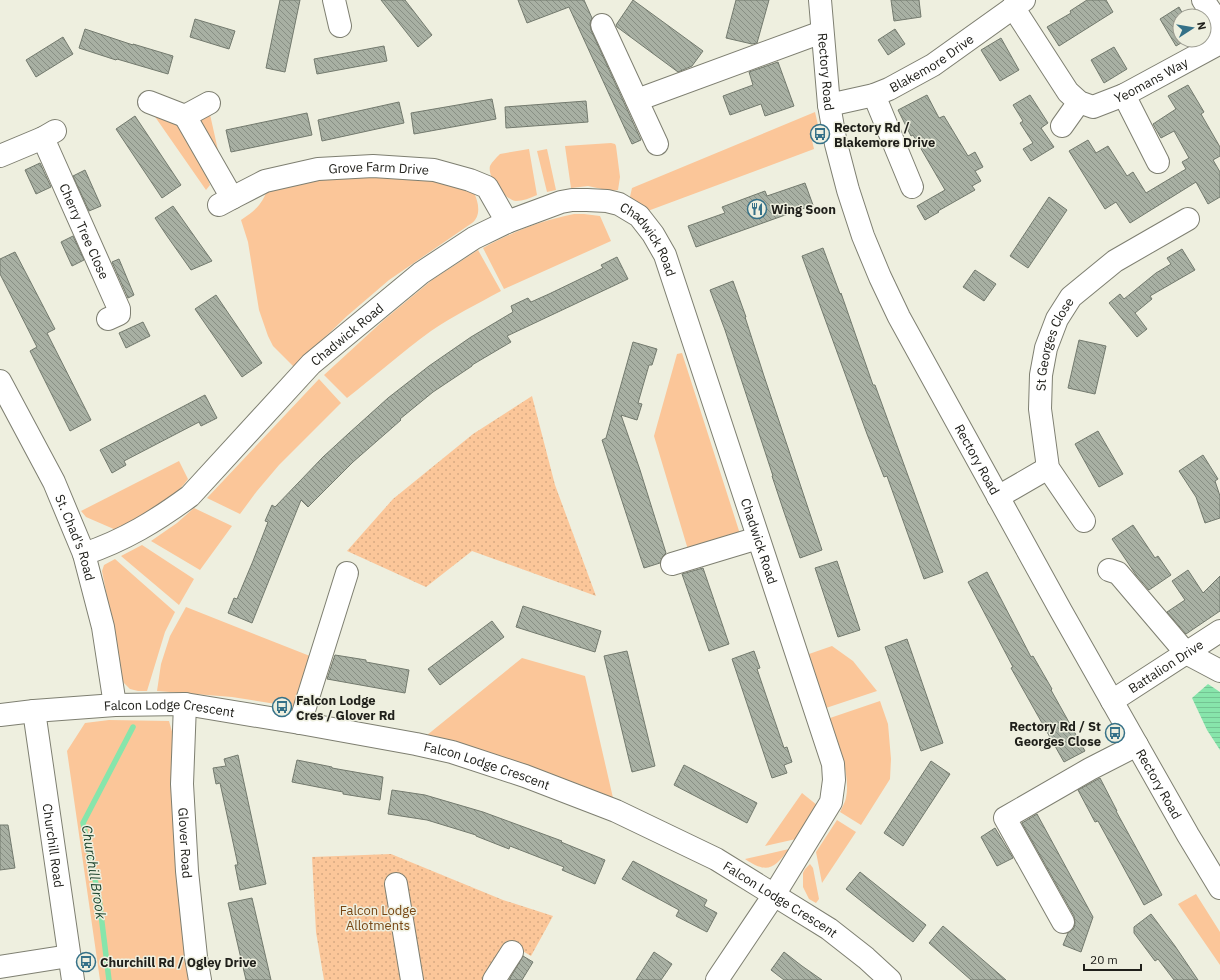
<svg xmlns="http://www.w3.org/2000/svg" width="1220" height="980" font-family="'IBM Plex Sans',sans-serif">
<style>
.green{fill:#fbc699}
.garden{fill:url(#garden-dots)}
.water{fill:url(#water-rules)}
.lines{fill:none;stroke-linecap:round;stroke-linejoin:round}
.stream{stroke:#87e5ab;stroke-width:5.5}
.building{fill:url(#building-back-hatch);stroke:#737a6e}
.minor-casing{stroke:#7e7f71;stroke-width:24}
.minor{stroke:#fff;stroke-width:22}
.labels{text-anchor:middle;dominant-baseline:central;stroke-width:3;stroke-linejoin:round;paint-order:stroke}
.street-label{font-size:13px;fill:#20201b;stroke:#eeefdf}
.poi-label{font-size:13px;font-weight:bold;fill:#20201b;stroke:#eeefdf;text-anchor:start}
.park-label{font-size:13px;fill:#774613;stroke:#eeefdf}
.water-label{font-size:14px;font-style:italic;fill:#1c442d;stroke:#eeefdf}
</style>
<defs>
<pattern id="garden-dots" width="8" height="8" patternUnits="userSpaceOnUse"><rect width="8" height="8" fill="#fbc699"/><path d="M2 2h.1M6 6h.1" fill="none" stroke="#d7aa83" stroke-width="1.8" stroke-linecap="round"/></pattern>
<pattern id="water-rules" width="6" height="5" patternUnits="userSpaceOnUse"><rect width="6" height="5" fill="#87e5ab"/><path d="M0 2.5h6" fill="none" stroke="#74c493"/></pattern>
<pattern id="building-back-hatch" width="6" height="6" patternUnits="userSpaceOnUse"><rect width="6" height="6" fill="#a8b0a3"/><path d="M-1 5l2 2M0 0l6 6M5-1l2 2" fill="none" stroke="#888f84"/></pattern>
</defs>
<rect width="100%" height="100%" fill="#eeefdf"/>
<path class="green" d="M209 110 222 168 198 116Z
M151 111C158 114 166 116 172 121 185 131 205 168 210 185L206 190Z
M815 112 818 125 810 132 814 149 645 212 629 201 632 188Z
M611 143 615 144 616 146 620 177 618 190 611 191 588 186 571 188 565 146Z
M529 149 537 195C530 198 523 201 516 201 505 200 487 177 490 166 492 162 497 157 500 154Z
M547 149 556 190 547 192 537 151Z
M350 178H386L443 182 457 185 474 193C479 203 481 216 472 223L389 280 347 316 294 367 273 346 268 336 259 310 248 242 241 220C255 210 260 207 267 191 289 181 326 179 350 178Z
M574 214H584L600 216 611 241 504 289 483 248C513 232 539 221 574 214Z
M478 250 501 291C477 304 453 316 431 331 402 352 375 376 347 398L324 375 385 319 432 280Z
M682 353 741 537 689 553 654 436 677 354Z
M319 379 341 403 279 465 257 491 240 514 207 498Z
M179 461 188 479C171 503 141 516 116 530L86 517 81 511Z
M194 508 232 526 200 570 151 541 177 523Z
M142 545 194 579 179 605 121 556Z
M115 559 175 612 165 632 147 691H138L130 689 121 680 116 643 102 571 104 565Z
M186 607 315 658 301 708 232 697 157 691 161 664 170 636Z
M832 646 853 661 877 691 826 708 809 654Z
M522 658 585 676 616 811 416 744Z
M880 701 888 724 891 759 890 779 861 825 840 812C842 807 845 803 846 798 851 775 837 740 830 718Z
M109 720 169 721 173 735 193 980H100L67 751 85 723Z
M802 793 817 805 796 839 765 846Z
M837 820 856 832 822 883 816 852Z
M789 849C774 869 767 874 745 859Z
M810 864 813 868 819 899 816 903 809 899 803 887V873L805 869Z
M1196 894 1220 932V965L1178 904Z"/>
<path class="garden" d="M532 396 555 485 596 596 472 551 426 587 347 551 393 499 473 434Z
M391 854 503 900 553 916 531 956 506 941 482 980H324L316 932 312 857Z"/>
<path class="water" d="M1208 684 1220 692V750L1207 730 1192 698Z"/>
<g class="lines">
<path class="stream" d="M109 980 99 898 83 823 133 727"/>
</g>
<path class="building" d="M280 0H300L285 72 266 68Z
M381 0H405L432 35 418 47Z
M518 0H584L592 18 590 23 591 30 641 140 632 144 569 7 527 23Z
M633 0 703 51 692 66 678 72 617 27 616 25Z
M736 0H769L757 43 752 44 726 38Z
M891 0H919L921 17 894 21Z
M1087 0H1106L1113 12 1059 46 1047 27 1071 13 1070 11Z
M1179 7 1184 16H1180V40H1186L1176 46 1160 19Z
M195 19 235 31 229 49 190 37Z
M85 29 133 45V44L173 56 168 74 117 59 116 60 79 48Z
M895 29 905 44 888 55 878 40Z
M63 37 73 54 36 77 26 60Z
M1001 38 1019 70 1000 81 981 50Z
M384 46 387 61 317 74 314 59Z
M1114 47 1127 69 1104 83 1091 60Z
M778 62 794 106 765 116 761 104 730 115 723 96 753 85 749 72Z
M1188 85 1204 112 1201 114 1220 147V156L1213 160 1220 172V197L1208 204 1196 182 1130 223 1116 202 1105 209 1069 151 1088 140 1096 153 1108 146 1127 176 1133 172 1146 193 1186 169 1182 162 1189 158 1174 131 1161 138 1153 124 1176 109 1168 96Z
M927 95 939 118 944 116 968 156 975 152 983 167 975 171 981 181 972 186 975 190 938 211 939 212 925 220 917 206 945 190 913 135 911 136 898 110Z
M1030 95 1048 123 1041 128 1054 147 1031 161 1023 149 1033 143 1020 123 1023 121 1013 105Z
M492 99 496 119 414 134 411 113Z
M586 101 588 122 506 128 505 107Z
M399 102 404 123 322 141 318 120Z
M307 113 312 135 231 152 226 130Z
M135 116 181 185 162 198 116 129Z
M40 163 51 187 36 194 25 170Z
M85 170 101 206 89 211 73 176Z
M805 183 813 205 696 247 688 226 725 213 722 207 765 191 767 196Z
M1049 197 1067 210 1028 268 1010 256Z
M173 206 197 240 212 261 191 270 167 236 155 218Z
M73 236 84 260 72 266 61 242Z
M823 248 840 294 841 293 873 385H875L943 572 924 579 887 476 884 477 867 434 802 256Z
M1182 249 1195 270 1150 296 1152 299 1135 313 1147 329 1137 337 1109 303 1120 294 1124 299 1156 273 1171 264 1167 258Z
M15 252 55 329 47 333 91 420 70 431 30 351 37 347 0 274V259Z
M617 257 628 279 507 336 511 342 472 365V366L433 392 400 419 401 420 353 462 308 507 301 500 252 623 228 613 234 598 237 599 253 561 268 522 265 521 272 505 275 507 323 457 348 434 388 398 429 366 471 337 513 312 511 306 528 298 531 302 549 294 603 268 601 265Z
M119 259 134 295 128 298 112 262Z
M975 270 996 284 984 301 963 287Z
M733 281 746 317H745L764 376 822 550 800 558 784 512 772 476H773L725 330 710 290Z
M216 295 262 363 242 377 195 309Z
M143 322 150 336 126 348 119 333Z
M1079 340 1106 346 1095 394 1068 388Z
M633 342 657 349 652 365H649L638 403 642 404 637 420 621 415 640 470 666 553 663 556 660 563 644 568 602 440 606 438Z
M205 395 217 418 201 426 199 422 124 461 126 465 112 473 100 450Z
M1098 431 1123 474 1099 487 1075 444Z
M1203 455 1218 479 1215 481 1220 496V518L1205 523 1196 497 1179 471Z
M1133 525 1155 558 1158 556 1171 575 1149 590 1136 575 1112 539Z
M837 561 860 630 838 637 815 568Z
M703 568 729 644 709 651 682 574Z
M1188 570 1203 593 1220 576V611L1186 634 1167 612 1185 600 1172 581Z
M987 572 1031 657 1033 656 1052 689 1051 690 1085 751 1064 762 1011 668 1013 667 968 582Z
M523 606 601 631 595 652 516 627Z
M492 621 504 637 440 685 428 669Z
M907 639 943 743 921 751 885 647Z
M627 651 655 766 632 772 604 656Z
M754 651 760 668 757 669 784 748 787 747 792 762 784 765 787 773 772 778 732 659Z
M335 655 366 660V662L409 670 405 693 327 679Z
M238 755 266 884 240 890 235 865H238L220 783 216 784 213 768 226 766 224 759Z
M297 760 332 767V768L383 777 380 800 343 794V792L292 782Z
M931 761 950 774 903 846 884 833Z
M684 765 757 803 747 823 674 785Z
M1100 778 1117 811H1116L1162 895 1144 905 1098 821 1095 822 1078 790Z
M392 790 425 795 483 812 562 841 561 842 605 860 595 884 562 870 564 867 510 846 509 849 476 836V835L427 820 388 814Z
M1037 814 1093 917 1081 952 1063 945 1068 933 1074 928 1075 923 1074 916 1022 823Z
M0 825H8L15 868 0 870Z
M995 828 1013 858 997 866 981 837Z
M633 861 707 900 704 906 717 913 707 932 676 916 679 910 622 879Z
M860 872 926 925 913 942 846 889Z
M252 898 271 980H246L228 903Z
M1151 914 1175 946 1198 980H1174L1158 959 1155 961 1134 933V927Z
M943 926 976 954 1006 980H971L929 943Z
M654 952 672 964 661 980H636Z
M784 952 802 966 822 980H784L771 970Z
M523 956 533 962 522 980H509Z"/>
<g class="lines">
<defs>
<g id="minor">
<path d="M334 0 340 26"/>
<path id="s1" d="M820 0 829 105 836 144 848 190 863 236 880 277 899 317 1061 611 1188 835 1220 888"/>
<path d="M1203 0 1214 16 1220 33"/>
<path id="s2" d="M1013 7 1068 92 1079 102 1093 107 1124 95 1220 43"/>
<path d="M602 25 657 144"/>
<path d="M874 95 912 187"/>
<path d="M1124 95 1158 162"/>
<path d="M637 100 822 32"/>
<path d="M149 102 185 116 209 103"/>
<path id="s3" d="M829 105 874 95 889 89 933 65 1024 0"/>
<path d="M185 116 232 198"/>
<path d="M1062 126 1079 102"/>
<path id="s4" d="M43 138 119 309V314L108 319"/>
<path d="M0 156 43 138 55 131"/>
<path id="s5" d="M219 205 232 198 265 181 318 169 373 166 434 170 470 180 487 187 507 222"/>
<path id="s6" d="M0 381 54 482 84 554 103 627 115 705"/>
<path d="M998 497 1048 468"/>
<path id="s7" d="M1084 521 1048 468 1040 409 1041 375 1046 348 1057 319 1071 297 1115 261 1188 219"/>
<path id="s8" d="M84 554C125 540 156 521 190 496L311 364 421 273 474 238 507 222 561 202 572 200H587L607 201 619 204 639 216 653 234 665 255 833 764 834 780 831 802 774 895 717 980"/>
<path d="M672 564 758 538"/>
<path d="M1109 570 1118 573 1186 653 1220 671"/>
<path id="s9" d="M1112 701 1220 631"/>
<path id="s10" d="M185 704 182 784 187 871 196 957 200 980"/>
<path id="s11" d="M34 711 73 980"/>
<path id="s12" d="M0 715 34 711 115 705 185 704 300 723 416 744 452 752 525 776 616 811 716 859 829 929 866 958 890 980"/>
<path d="M300 723 347 573"/>
<path d="M396 884 412 980"/>
<path d="M1063 922 1005 818 1090 769 1137 745"/>
<path d="M0 967 69 956"/>
<path d="M494 980 512 952"/>
</g>
</defs>
<use href="#minor" class="minor-casing"/>
<use href="#minor" class="minor"/>
</g>
<defs>
<symbol id="bus-ring" viewBox="-11 -11 22 22"><circle r="9.5" fill="#eeefdf" stroke="#357188" stroke-width="1.5"/><path d="M-5-6H5V4H4V6H2V4H-2V6H-4V4H-5ZM-3.5-4V0h7V-4ZM-3.5 1.2v1.5H-2V1.2ZM2 1.2v1.5H3.5V1.2Z" fill="#357188"/></symbol>
<symbol id="restaurant-ring" viewBox="-11 -11 22 22"><circle r="9.5" fill="#eeefdf" stroke="#357188" stroke-width="1.5"/><path d="M-5-6h1v4h1v-4h1v4h1v-4h1v5L-1.5 .5V6h-2V.5L-5-1ZM5-6V6H3V1.5H1.5Q1.5-4 5-6Z" fill="#357188"/></symbol>
</defs>
<g fill-rule="evenodd">
<use href="#bus-ring" x="809" y="123" width="22" height="22"/>
<use href="#restaurant-ring" x="746" y="198" width="22" height="22"/>
<use href="#bus-ring" x="271" y="696" width="22" height="22"/>
<use href="#bus-ring" x="1104" y="722" width="22" height="22"/>
<use href="#bus-ring" x="75" y="951" width="22" height="22"/>
</g>
<g class="labels">
<g class="street-label">
<text stroke="none"><textPath href="#s3" startOffset="112">Blakemore Drive</textPath></text>
<text stroke="none"><textPath href="#s1" startOffset="72">Rectory Road</textPath></text>
<text stroke="none"><textPath href="#s2" startOffset="195">Yeomans Way</textPath></text>
<text stroke="none"><textPath href="#s5" startOffset="167">Grove Farm Drive</textPath></text>
<text stroke="none"><textPath href="#s4" startOffset="102">Cherry Tree Close</textPath></text>
<text stroke="none"><textPath href="#s8" startOffset="707">Chadwick Road</textPath></text>
<text stroke="none"><textPath href="#s8" startOffset="347">Chadwick Road</textPath></text>
<text stroke="none"><textPath href="#s7" startOffset="191">St Georges Close</textPath></text>
<text stroke="none"><textPath href="#s1" startOffset="492">Rectory Road</textPath></text>
<text stroke="none"><textPath href="#s6" startOffset="174">St. Chad's Road</textPath></text>
<text stroke="none"><textPath href="#s8" startOffset="1031">Chadwick Road</textPath></text>
<text stroke="none"><textPath href="#s9" startOffset="64">Battalion Drive</textPath></text>
<text stroke="none"><textPath href="#s12" startOffset="170">Falcon Lodge Crescent</textPath></text>
<text stroke="none"><textPath href="#s12" startOffset="494">Falcon Lodge Crescent</textPath></text>
<text stroke="none"><textPath href="#s1" startOffset="864">Rectory Road</textPath></text>
<text stroke="none"><textPath href="#s10" startOffset="139">Glover Road</textPath></text>
<text stroke="none"><textPath href="#s11" startOffset="136">Churchill Road</textPath></text>
<text stroke="none"><textPath href="#s12" startOffset="818">Falcon Lodge Crescent</textPath></text>
</g>
<g class="poi-label">
<text x="834" y="127">Rectory Rd /<tspan x="834" dy="15">Blakemore Drive</tspan></text>
<text x="771" y="209">Wing Soon</text>
<text x="296" y="700">Falcon Lodge<tspan x="296" dy="15">Cres / Glover Rd</tspan></text>
<text x="1101" y="726" text-anchor="end">Rectory Rd / St<tspan x="1101" dy="15">Georges Close</tspan></text>
<text x="100" y="962">Churchill Rd / Ogley Drive</text>
</g>
<g class="park-label">
<text x="378" y="910">Falcon Lodge<tspan x="378" dy="15">Allotments</tspan></text>
</g>
<g class="water-label">
<text transform="translate(94 872) rotate(81)">Churchill Brook</text>
</g>
</g>
<g transform="translate(1192 28) rotate(78)"><circle r="19" fill="#eeefdf" stroke="#9c9c91"/>
<path d="M0-3L7 15L0 10L-7 15Z" fill="#357188"/>
<text y="-6" font-size="11" font-weight="bold" text-anchor="middle" fill="#20201b">N</text>
</g>
<path d="M1084 964v6h57v-6" fill="none" stroke="#20201b" stroke-width="2"/>
<text x="1090" y="964" font-size="12" fill="#20201b" stroke="#eeefdf" stroke-width="3" paint-order="stroke">20 m</text>
</svg>
